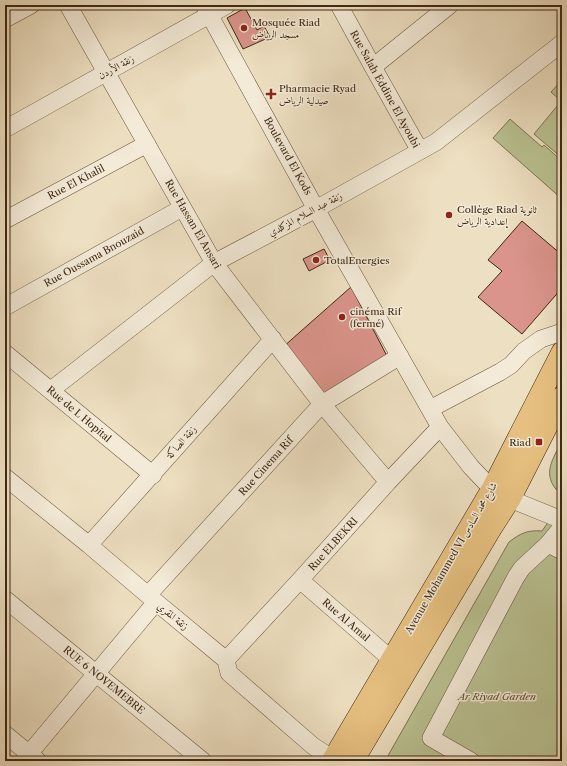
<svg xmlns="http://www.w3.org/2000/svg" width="567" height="766" font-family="'Libre Caslon Text',Amiri,serif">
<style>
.green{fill:#bac192;stroke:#7c7553}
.building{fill:#da948b;stroke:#3f2914}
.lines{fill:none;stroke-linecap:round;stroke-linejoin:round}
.minor-casing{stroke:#6a563f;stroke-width:18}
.major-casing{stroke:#3f2914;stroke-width:22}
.minor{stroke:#f3ead7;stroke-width:17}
.major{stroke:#e6c080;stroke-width:21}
.poi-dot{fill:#8f2418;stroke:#f3ead7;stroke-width:1.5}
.labels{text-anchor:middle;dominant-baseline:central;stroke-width:3;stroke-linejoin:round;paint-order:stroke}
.poi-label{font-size:10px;fill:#3f2914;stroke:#f3ead7;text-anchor:start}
.street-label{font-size:10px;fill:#3f2914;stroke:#f3ead7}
.park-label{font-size:10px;font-style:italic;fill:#5e4f34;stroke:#f3ead7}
</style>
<rect width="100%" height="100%" fill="#eddfc1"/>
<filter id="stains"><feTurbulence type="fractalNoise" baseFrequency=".005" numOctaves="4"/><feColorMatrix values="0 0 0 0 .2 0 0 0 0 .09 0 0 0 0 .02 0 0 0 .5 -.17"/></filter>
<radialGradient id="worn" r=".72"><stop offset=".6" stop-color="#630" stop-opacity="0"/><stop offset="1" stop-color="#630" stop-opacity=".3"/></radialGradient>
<path class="green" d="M562 80V102L551 92Z
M558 105 562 108V158L534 134Z
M510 119 542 147 544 145 562 161V199L493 138Z
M562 441V495C559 492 555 489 553 485 544 470 555 455 562 441Z
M562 502V761H385L509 542C521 533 527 530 542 531Z"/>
<path class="building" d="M245 8 257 30 264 26 270 37 243 49 227 18Z
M522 221 562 255V288L522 334 478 297 502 271 488 260Z
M324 249 330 260 309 271 303 259Z
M351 287 387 356 322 395 283 347Z"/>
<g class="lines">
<defs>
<path id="minor" d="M68 5 214 263 322 404 388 482
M204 5 316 209 440 427 471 467 492 489 510 499 562 520
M339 5 373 67 420 151
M5 19 31 5
M373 67 450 5
M5 129 227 5
M5 220 147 144
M5 307 182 208
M5 353 153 475
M51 390 214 263 316 209 436 142 562 43
M430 409 500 372 511 365 524 351 541 339 562 332
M5 477 89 545 156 602 226 660 229 673 313 746 333 759
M548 544 562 551
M89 545 273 339
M300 580 392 660
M148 595 322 404 400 356
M5 599 203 761
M226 660 300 580 388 482 440 427
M5 734 38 761
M23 761 156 602
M471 761 431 738 516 577 522 568 548 544 562 527"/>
<path id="major" d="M332 761 492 489 562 352
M353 761 492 527 510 499 562 397"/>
</defs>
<use href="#minor" class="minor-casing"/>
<use href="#major" class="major-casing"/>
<use href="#minor" class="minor"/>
<use href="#major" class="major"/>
</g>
<g class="poi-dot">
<circle cx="244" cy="28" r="4"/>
<path d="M269 88h4v4h4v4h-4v4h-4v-4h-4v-4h4z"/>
<circle cx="449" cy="215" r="4"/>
<circle cx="316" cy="260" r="4"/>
<circle cx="342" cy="317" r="4"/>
<rect x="535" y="438" width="8" height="8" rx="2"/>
</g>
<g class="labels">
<g class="poi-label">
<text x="252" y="22">Mosquée Riad<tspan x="252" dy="12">مسجد الرياض</tspan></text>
<text x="279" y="88">Pharmacie Ryad<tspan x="279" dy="12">صيدلية الرياض</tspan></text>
<text x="457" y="209">Collège Riad ثانوية<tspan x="457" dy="12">إعدادية الرياض</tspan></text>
<text x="324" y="260">TotalEnergies</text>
<text x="350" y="311">cinéma Rif<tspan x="350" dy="12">(fermé)</tspan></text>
<text x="531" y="442" text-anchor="end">Riad</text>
</g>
<g class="street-label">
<text transform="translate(116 67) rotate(-29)">زنقة الأردن</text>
<text transform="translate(385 89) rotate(61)">Rue Salah Eddine El Ayoubi</text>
<text transform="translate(288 156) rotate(61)">Boulevard El Kods</text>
<text transform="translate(76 182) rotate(-28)">Rue El Khalil</text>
<text transform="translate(305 214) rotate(-28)">زنقة عبد السلام المزكلدي</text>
<text transform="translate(193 224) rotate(60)">Rue Hassan El Ansari</text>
<text transform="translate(94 257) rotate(-29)">Rue Oussama Bnouzaid</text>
<text transform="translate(79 414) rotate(40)">Rue de L Hopital</text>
<text transform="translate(181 442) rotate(-49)">زنقة الصاكة</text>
<text transform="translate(266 466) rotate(-48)">Rue Cinema Rif</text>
<text transform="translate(333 544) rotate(-48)">Rue ELBEKRI</text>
<text transform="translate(451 558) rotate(-60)">Avenue Mohammed VI شارع محمد السادس</text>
<text transform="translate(173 616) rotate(39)">زنقة المقري</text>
<text transform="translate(346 620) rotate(41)">Rue Al Amal</text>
<text transform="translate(104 680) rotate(39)">RUE 6 NOVEMEBRE</text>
</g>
<g class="park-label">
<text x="497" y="696">Ar Riyad Garden</text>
</g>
</g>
<rect width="567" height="766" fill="none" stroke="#eddfc1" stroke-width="20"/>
<rect x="6" y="6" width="555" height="754" fill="none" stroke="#3f2914" stroke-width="2"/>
<rect x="10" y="10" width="547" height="746" fill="none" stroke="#3f2914"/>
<rect width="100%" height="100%" filter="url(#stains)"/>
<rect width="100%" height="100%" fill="url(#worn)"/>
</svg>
